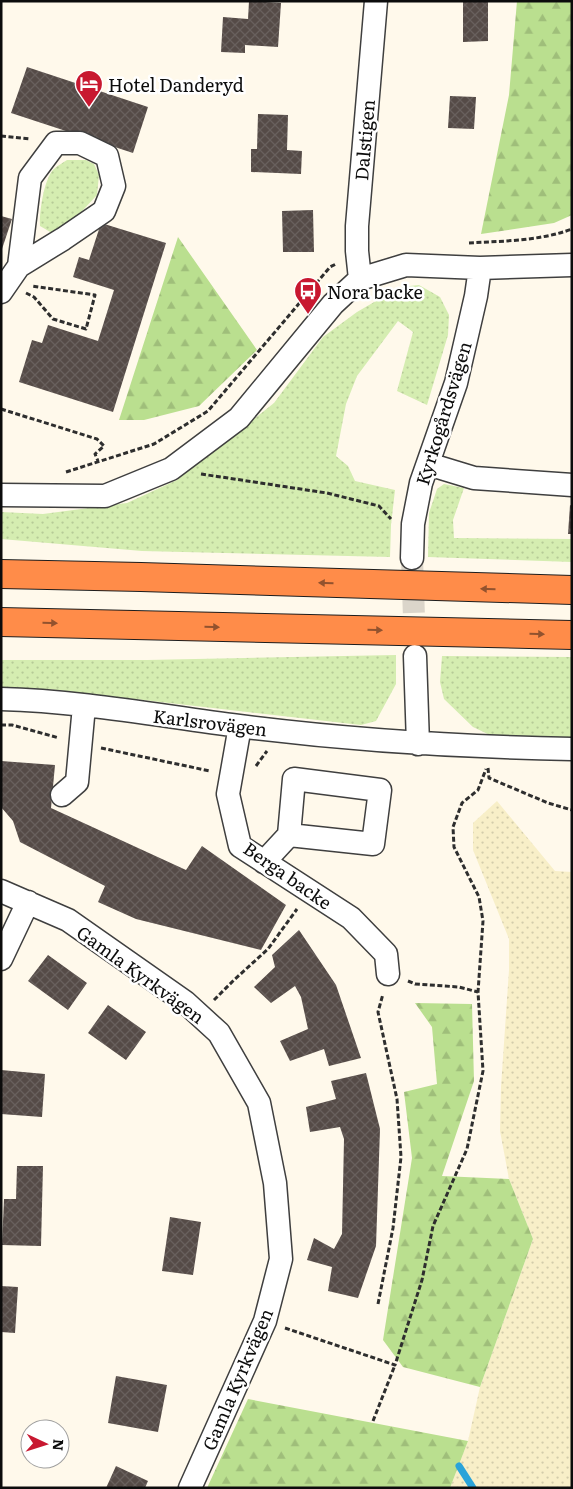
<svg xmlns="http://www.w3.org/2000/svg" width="573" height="1489" font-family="Literata,serif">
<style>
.farmland{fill:url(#farmland-dots)}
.grass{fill:url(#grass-dots)}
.forest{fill:url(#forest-firs)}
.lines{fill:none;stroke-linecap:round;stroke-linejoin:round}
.stream{stroke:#2aa3d9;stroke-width:7}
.building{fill:url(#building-cross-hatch)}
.minor-tunnel{stroke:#dbd5ca;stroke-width:22;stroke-dasharray:22 11;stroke-linecap:butt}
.minor-casing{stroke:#3f3f3f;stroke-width:25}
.highway-casing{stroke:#1d1d1d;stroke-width:30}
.path{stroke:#2e2e2e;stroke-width:3;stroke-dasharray:5 2.5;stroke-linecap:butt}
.minor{stroke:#fff;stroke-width:22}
.highway{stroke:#ff8c49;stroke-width:28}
.oneway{fill:#92522e}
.labels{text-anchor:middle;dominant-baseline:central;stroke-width:5;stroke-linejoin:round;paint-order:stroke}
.poi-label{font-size:18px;fill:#0c0c0c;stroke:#fff;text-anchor:start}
.street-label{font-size:18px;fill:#0c0c0c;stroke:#fff}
</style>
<defs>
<pattern id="farmland-dots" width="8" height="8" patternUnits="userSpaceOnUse" patternTransform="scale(1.25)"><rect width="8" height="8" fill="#f8efc8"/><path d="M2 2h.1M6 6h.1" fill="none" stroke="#d3ccab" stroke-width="1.8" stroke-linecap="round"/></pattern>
<pattern id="grass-dots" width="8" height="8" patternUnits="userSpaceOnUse" patternTransform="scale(1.25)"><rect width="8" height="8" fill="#d5edb1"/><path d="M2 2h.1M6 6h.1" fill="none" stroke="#b6ca97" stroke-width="1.8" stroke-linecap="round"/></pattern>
<pattern id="forest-firs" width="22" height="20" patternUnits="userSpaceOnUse" patternTransform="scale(1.25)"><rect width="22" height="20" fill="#badf8f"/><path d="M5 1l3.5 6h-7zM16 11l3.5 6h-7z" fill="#9fbe7a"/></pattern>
<pattern id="building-cross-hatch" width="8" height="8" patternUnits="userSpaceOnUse" patternTransform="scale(1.25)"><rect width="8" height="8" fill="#554b47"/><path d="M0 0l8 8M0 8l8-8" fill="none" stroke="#68605d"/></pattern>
</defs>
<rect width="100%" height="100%" fill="#fff9eb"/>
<path class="farmland" d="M497 801 555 871 572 872V1488H450L468 1441 480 1387 533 1239 509 1179 500 1131 501 1087 509 970V939L473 850V823Z"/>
<path class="grass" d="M67 160H86L94 164 99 175 97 195 72 222 52 233 40 226C39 213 44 178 54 169 58 165 63 163 67 160Z
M419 285 440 297 449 315 448 335 427 405 397 391 413 332 398 321 357 376 346 404 336 456 348 466 355 481 395 490 391 525 390 557 142 551 1 539V512L43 514 127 503 177 480 274 403 323 337 357 312 400 287Z
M444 484 464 488 453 520 454 538 572 539V562L428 557 429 513 437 489Z
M396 655V684L376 721 361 725 48 689H1V660H147Z
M442 656 572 657V739L494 737 473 727 444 699 440 682Z"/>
<path class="forest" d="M517 1H572V215L554 223 481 234 509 95Z
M178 237 257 350 199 406 144 420H119Z
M415 1003 472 1004 474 1081 442 1176 509 1179 533 1239 480 1387 403 1367 383 1340 412 1158 404 1092 437 1084 432 1027Z
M248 1399 468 1441 450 1488H207Z"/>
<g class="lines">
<path class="stream" d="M459 1466 473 1488"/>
</g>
<path class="building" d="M249 1 281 3 278 47 245 45V53L221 52 223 17 248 19Z
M463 1H488V41L463 42Z
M27 67 148 107 133 153 11 113Z
M450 96 476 97 474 129 448 128Z
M258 114 288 115 287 150 302 151 301 174 251 172V149H257Z
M313 210 314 252H283L282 211Z
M1 216 12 219 2 249H1Z
M101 223 166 243 113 412 19 382 32 340 42 343 48 325 98 341 114 290 73 277 79 257 89 260Z
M570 505 572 506V534H568Z
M1 761 55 765 51 808 186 870 202 846 286 905 261 950 136 919 98 902 105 886 20 842 13 821 1 807Z
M299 930 336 985 361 1058 329 1066 324 1049 290 1061 280 1041 308 1029 301 997 295 986 271 1003 254 987 275 967 272 955Z
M48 955 87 983 68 1010 28 981Z
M108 1005 146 1032 126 1060 88 1033Z
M1 1070 45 1074 42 1117 1 1114Z
M366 1073 380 1129 376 1246 358 1298 328 1291 332 1267 307 1260 314 1238 334 1249 342 1234 344 1139 340 1127 310 1132 306 1107 336 1099 331 1081Z
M17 1166H43L41 1246 2 1245 4 1199H16Z
M170 1217 201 1222 193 1275 162 1271Z
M1 1286 18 1287 15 1333 1 1332Z
M116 1376 167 1385 158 1432 108 1423Z
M116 1466 148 1481 145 1488H106Z"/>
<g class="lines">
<path class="minor-tunnel" d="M412 558 415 648"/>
<defs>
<path id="minor" d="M360 279 357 251V226L376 1
M1 292 19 266 30 178 56 143H80L107 156 114 186 104 211 63 239 19 266
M428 464 474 478 572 485
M1 495 105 496 171 469 239 418 333 304 360 279 406 265 480 268 572 265
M412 558 413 524 421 483 456 383 476 296 480 268
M415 656 418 744
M1 699C81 701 160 716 239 726 350 740 460 747 572 749
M240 726 228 794 240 846 351 918 386 954 388 974
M62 795 77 782 84 706
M264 862 289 835 294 779 380 790 373 844 289 835
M1 891 68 920 185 1002 219 1033 259 1103 275 1183 281 1259 265 1321 190 1488
M1 959 28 902"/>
<path id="highway" d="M1 574 141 577 572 590
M1 622 572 635"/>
</defs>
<use href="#minor" class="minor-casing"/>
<use href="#highway" class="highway-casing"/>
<path class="path" d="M1 136 30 139
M469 243C503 241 540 241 572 229
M26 293 34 297 53 319 86 329 95 295 32 286
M1 409 97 439 104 446 95 454 98 461
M66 472 154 444 208 411 330 267 336 264
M201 474 327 493 379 506 391 519
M1 725H12L59 738
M101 748 210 771
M256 766 267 751
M488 768 489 778 548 803 572 810
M408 981 415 984 459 987 478 992
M214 1000 234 980 268 949 297 909
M378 1304 393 1228 401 1157 397 1099 378 1012 383 994
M285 1328 395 1365 422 1280 433 1226 467 1149 483 1071 478 992 483 921 479 897 454 847 453 827 462 803 478 790 486 769
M373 1421 395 1365"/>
<use href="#minor" class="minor"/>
<use href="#highway" class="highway"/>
</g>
<defs><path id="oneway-solid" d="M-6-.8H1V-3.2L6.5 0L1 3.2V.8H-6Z" transform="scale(1.25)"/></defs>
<g class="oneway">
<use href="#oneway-solid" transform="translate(326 583) rotate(-178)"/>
<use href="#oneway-solid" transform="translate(488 589) rotate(-179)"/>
<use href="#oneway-solid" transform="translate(50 623) rotate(1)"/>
<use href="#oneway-solid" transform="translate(212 627) rotate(1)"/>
<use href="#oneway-solid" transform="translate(375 630) rotate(1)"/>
<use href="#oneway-solid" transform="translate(537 634) rotate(1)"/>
</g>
<defs>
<symbol id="hotel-pin" viewBox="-11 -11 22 30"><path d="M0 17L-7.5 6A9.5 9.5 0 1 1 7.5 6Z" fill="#c81830" stroke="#fff"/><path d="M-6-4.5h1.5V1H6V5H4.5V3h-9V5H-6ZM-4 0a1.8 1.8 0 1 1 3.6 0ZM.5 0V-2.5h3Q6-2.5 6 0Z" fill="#fff"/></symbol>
<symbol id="bus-pin" viewBox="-11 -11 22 30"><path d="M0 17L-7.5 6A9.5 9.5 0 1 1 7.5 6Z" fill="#c81830" stroke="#fff"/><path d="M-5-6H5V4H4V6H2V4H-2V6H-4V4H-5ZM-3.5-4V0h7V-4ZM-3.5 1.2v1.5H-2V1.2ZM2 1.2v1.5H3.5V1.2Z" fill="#fff"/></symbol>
</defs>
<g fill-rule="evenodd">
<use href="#hotel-pin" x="73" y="68" width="32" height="43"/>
<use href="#bus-pin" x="292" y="275" width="32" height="43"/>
</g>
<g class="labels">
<g class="poi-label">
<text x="108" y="84">Hotel Danderyd</text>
<text x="327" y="291">Nora backe</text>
</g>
<g class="street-label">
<text transform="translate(364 140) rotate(-85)">Dalstigen</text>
<text transform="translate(443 413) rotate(-73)">Kyrkogårdsvägen</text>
<text transform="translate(210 722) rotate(7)">Karlsrovägen</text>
<text transform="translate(288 875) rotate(35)">Berga backe</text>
<text transform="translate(141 974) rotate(36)">Gamla Kyrkvägen</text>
<text transform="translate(237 1379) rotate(-67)">Gamla Kyrkvägen</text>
</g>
</g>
<rect width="573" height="1489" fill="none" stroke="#0c0c0c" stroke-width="5"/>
<g transform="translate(45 1444) rotate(94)"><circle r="24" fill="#ffffff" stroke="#9e9e9e"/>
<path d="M0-4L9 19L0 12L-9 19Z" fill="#c81830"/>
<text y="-8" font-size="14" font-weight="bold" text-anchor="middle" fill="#0c0c0c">N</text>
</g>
</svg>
